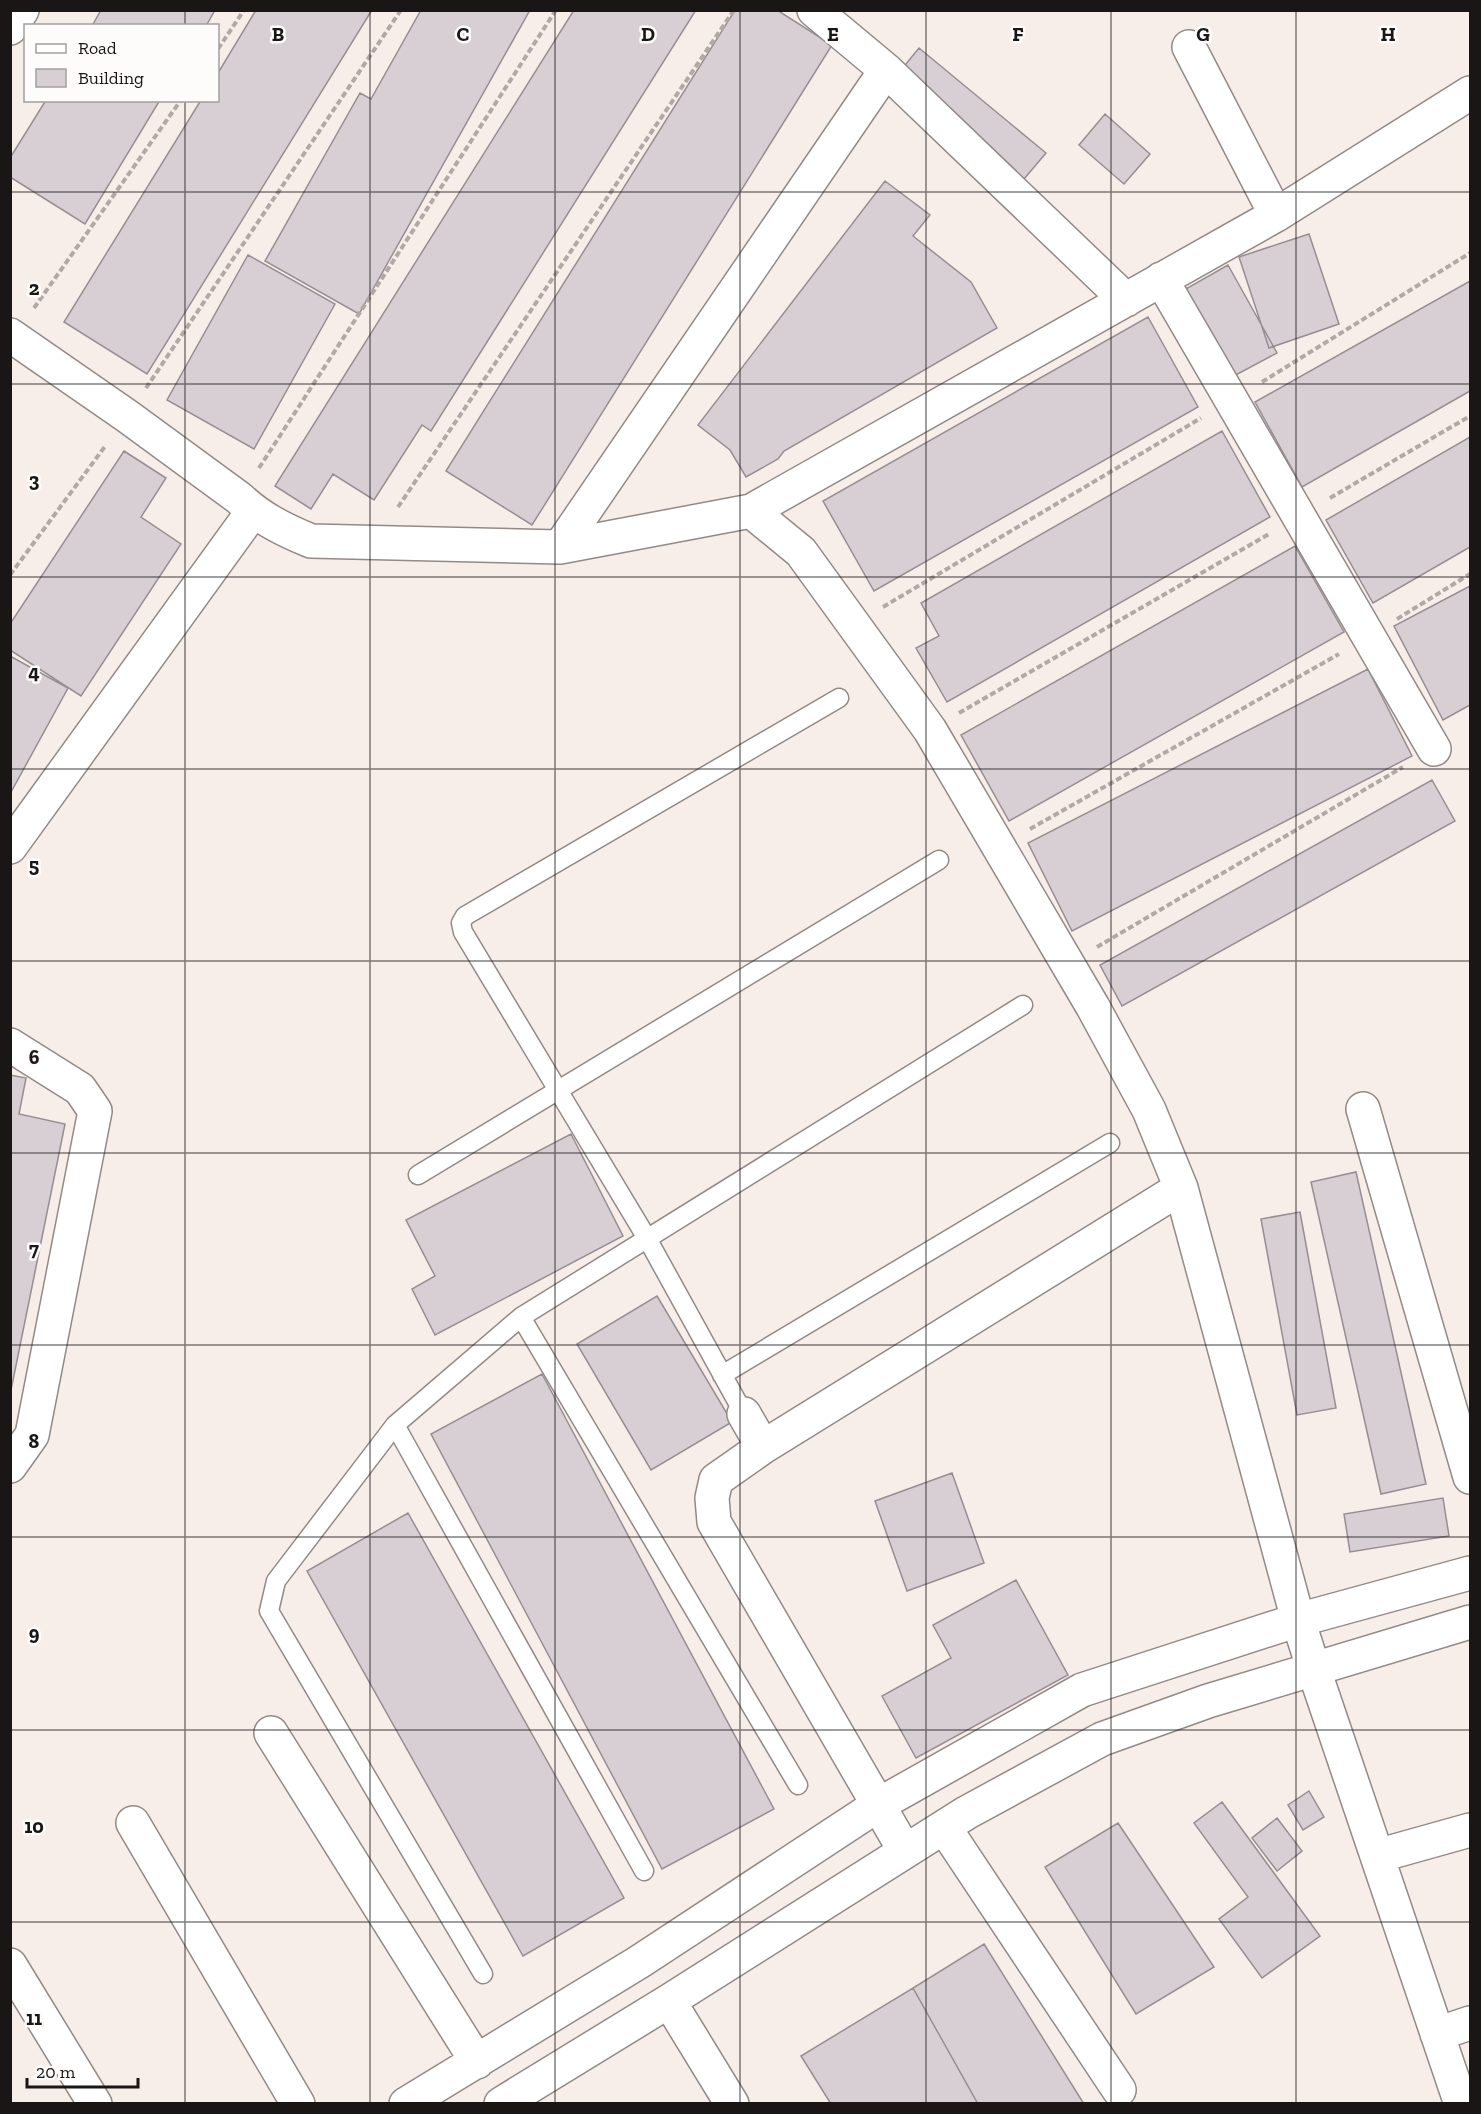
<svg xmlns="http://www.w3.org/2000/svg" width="1481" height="2114" font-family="'Zilla Slab',serif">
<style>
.building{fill:#d7cfd4;stroke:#968e92;stroke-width:1.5}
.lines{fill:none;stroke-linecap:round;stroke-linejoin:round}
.lane-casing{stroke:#938a87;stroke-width:21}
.street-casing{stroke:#938a87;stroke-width:36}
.secondary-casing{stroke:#938a87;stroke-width:36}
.path{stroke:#b1a9a6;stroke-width:4;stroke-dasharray:6 3;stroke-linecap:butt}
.lane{stroke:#fff;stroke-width:18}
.street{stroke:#fff;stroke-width:33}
.secondary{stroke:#fff;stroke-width:33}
.grid{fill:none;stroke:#191615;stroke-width:1.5;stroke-opacity:0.55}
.grid-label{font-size:20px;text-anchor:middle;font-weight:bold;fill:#191615;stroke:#fefcfb;stroke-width:5;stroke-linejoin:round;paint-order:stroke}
</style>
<rect width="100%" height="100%" fill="#f7ede9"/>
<path class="building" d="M101 10H215L206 26H92Z
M256 10H372L147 374 64 322 201 100H218V73Z
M421 10H530L359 314 265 261 360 93 371 99Z
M574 10H696L431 431 422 425 374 500 333 474 311 509 275 486Z
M735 10H777L832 45 532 525 446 471Z
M919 48 1046 153 1024 179 897 75Z
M46 100H160L85 224 10 177V158Z
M1105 114 1150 154 1124 184 1079 145Z
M885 181 930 215 913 236 971 282 997 328 784 451 778 459 746 477 730 450 698 425Z
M1309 234 1339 324 1269 348 1239 257Z
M248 255 335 304 254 449 167 400Z
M1228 265 1277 353 1232 377 1184 290Z
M1470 281V391L1302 487 1255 402Z
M1148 317 1198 407 874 591 823 501Z
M1222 431 1270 517 947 702 916 648 939 636 921 603Z
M1470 437V547L1373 603 1326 520Z
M124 451 166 478 141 517 181 544 81 696 10 650V624Z
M1295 546 1344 632 1009 821 961 735Z
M1470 586V705L1443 720 1394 626Z
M10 656 68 688 10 794Z
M1368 669 1412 756 1072 931 1028 843Z
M1432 780 1455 821 1122 1006 1100 965Z
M10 1075 26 1078 19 1114 65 1124 10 1395Z
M571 1134 623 1236 435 1335 412 1289 435 1276 406 1220Z
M1356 1172 1426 1484 1381 1494 1311 1182Z
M1300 1212 1336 1408 1297 1415 1261 1219Z
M657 1296 732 1422 651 1470 577 1344Z
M542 1374 774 1809 662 1869 431 1434Z
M952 1473 984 1563 907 1591 875 1501Z
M1443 1498 1449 1536 1350 1552 1344 1514Z
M408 1513 624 1898 523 1956 307 1571Z
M1016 1580 1068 1675 916 1758 882 1696 951 1658 933 1625Z
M1309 1791 1324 1817 1303 1830 1288 1805Z
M1222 1802 1320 1936 1262 1978 1219 1919 1248 1897 1194 1823Z
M1277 1818 1302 1851 1277 1871 1252 1838Z
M1118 1823 1214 1967 1136 2014 1045 1867Z
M984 1944 1084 2104H978L913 1988Z
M913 1988 978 2104H831L801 2056Z"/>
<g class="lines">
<defs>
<path id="lane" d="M418 1175 939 860
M521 1317 798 1785
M722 1375 1110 1143
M744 1414 648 1240 463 932 461 923 465 916 839 698
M395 1425 644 1871
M483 1974 269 1611 276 1581 395 1425 521 1317 1023 1005"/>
<path id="street" d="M814 10 886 70 1126 300
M1189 47 1276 215
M1161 279 1434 749
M10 335 127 416 239 498C260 518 284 530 311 541L560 547 751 511 801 552 930 730 1093 1007 1149 1110 1181 1188 1298 1620 1314 1670 1461 2104
M751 511 1276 215 1470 93
M560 547 886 70
M10 847 253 511
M10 1045 80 1089 95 1111 32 1435 10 1466
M1363 1109 1470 1477
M744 1414 763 1447
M271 1733 477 2062
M133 1823 298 2104
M944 1827 1119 2090
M905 1851 714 1522 712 1498 716 1480 763 1447 1181 1188
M1377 1856 1470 1830
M10 1965 95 2104
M669 2001 732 2104
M1437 2034 1470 2023
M406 2104 639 1962 878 1805 1082 1690 1298 1620 1470 1573
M501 2104 669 2001 966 1813 1102 1739 1208 1701 1470 1622"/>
<path id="secondary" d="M10 28 22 10"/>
</defs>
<use href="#lane" class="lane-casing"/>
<use href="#street" class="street-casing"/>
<use href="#secondary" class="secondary-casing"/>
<path class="path" d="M218 49 244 10
M34 308 181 100
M1262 382 1470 253
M146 388 401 10
M259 468 556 10
M1330 498 1470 416
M398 507 734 10
M10 575 106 445
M883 607 1201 418
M1397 619 1470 574
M959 713 1269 534
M1030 829 1339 654
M1097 947 1403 767"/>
<use href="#lane" class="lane"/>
<use href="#street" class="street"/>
<use href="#secondary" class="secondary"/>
</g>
<path class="grid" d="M185 10V26M370 10V2104M555 10V2104M740 10V2104M926 10V2104M1111 10V2104M1296 10V2104M185 100V2104M10 192H1470M10 384H1470M10 577H1470M10 769H1470M10 961H1470M10 1153H1470M10 1345H1470M10 1537H1470M10 1730H1470M10 1922H1470"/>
<g class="grid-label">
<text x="278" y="41">B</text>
<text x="463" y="41">C</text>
<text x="648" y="41">D</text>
<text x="833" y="41">E</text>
<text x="1018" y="41">F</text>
<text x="1203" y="41">G</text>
<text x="1388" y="41">H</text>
<text x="34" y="295">2</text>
<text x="34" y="487">3</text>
<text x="34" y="679">4</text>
<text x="34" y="872">5</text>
<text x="34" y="1064">6</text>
<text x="34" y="1256">7</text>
<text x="34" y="1448">8</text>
<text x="34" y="1640">9</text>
<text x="34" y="1833">10</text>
<text x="34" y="2025">11</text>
</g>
<rect width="1481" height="2114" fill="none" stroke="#191615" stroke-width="24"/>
<rect x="24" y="24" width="195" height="78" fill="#fefcfb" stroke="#a2a09f" stroke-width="1.5"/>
<rect x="36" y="44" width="30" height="9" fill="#ffffff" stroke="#a2a09f" stroke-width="1.5"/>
<text x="78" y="54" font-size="18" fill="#191615">Road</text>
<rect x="36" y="69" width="30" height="18" fill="#d7cfd4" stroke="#a2a09f" stroke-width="1.5"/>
<text x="78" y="84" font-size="18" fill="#191615">Building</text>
<path d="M27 2078v9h111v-9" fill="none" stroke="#191615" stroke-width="3"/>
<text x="36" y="2078" font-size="18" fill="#191615" stroke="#fefcfb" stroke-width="4.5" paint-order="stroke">20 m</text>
</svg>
